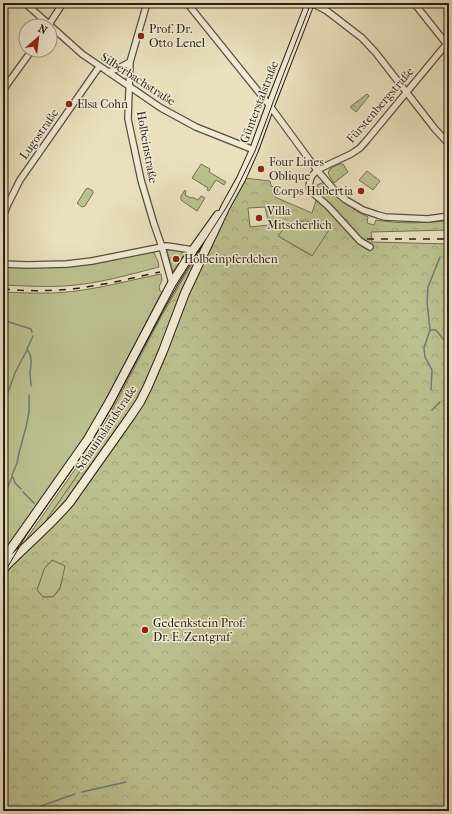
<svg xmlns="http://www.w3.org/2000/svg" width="452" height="814" font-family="'IM FELL French Canon',serif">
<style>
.green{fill:#bbc18e;stroke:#727052}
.forest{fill:url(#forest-crowns);stroke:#727052;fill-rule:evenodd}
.park{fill:url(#park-dots);stroke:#727052}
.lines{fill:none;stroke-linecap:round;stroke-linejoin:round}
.stream{stroke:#6b7d74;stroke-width:1.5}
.minor-casing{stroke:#584e40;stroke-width:8}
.secondary-casing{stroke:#281e16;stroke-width:10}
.minor{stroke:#f1ebd4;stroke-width:5.5}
.secondary{stroke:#f1ebd4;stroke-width:8}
.tram{stroke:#281e16;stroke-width:1}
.rail{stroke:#281e16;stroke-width:1.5;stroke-dasharray:7 7;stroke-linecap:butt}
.poi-dot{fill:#8f2418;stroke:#f1ebd4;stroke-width:1.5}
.labels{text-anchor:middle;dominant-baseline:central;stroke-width:3;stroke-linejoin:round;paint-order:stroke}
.poi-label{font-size:12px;fill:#281e16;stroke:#f1ebd4;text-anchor:start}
.street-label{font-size:12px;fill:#281e16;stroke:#f1ebd4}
</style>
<defs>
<pattern id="forest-crowns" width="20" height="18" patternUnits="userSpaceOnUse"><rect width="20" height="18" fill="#bbc18e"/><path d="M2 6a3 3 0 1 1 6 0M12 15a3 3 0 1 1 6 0" fill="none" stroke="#a1a57a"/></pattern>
<pattern id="park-dots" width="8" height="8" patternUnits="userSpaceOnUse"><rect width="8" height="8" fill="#bbc18e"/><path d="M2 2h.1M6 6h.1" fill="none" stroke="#a1a57a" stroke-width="1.8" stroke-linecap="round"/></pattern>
</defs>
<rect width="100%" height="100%" fill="#eae0bd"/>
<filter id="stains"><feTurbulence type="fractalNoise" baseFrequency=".005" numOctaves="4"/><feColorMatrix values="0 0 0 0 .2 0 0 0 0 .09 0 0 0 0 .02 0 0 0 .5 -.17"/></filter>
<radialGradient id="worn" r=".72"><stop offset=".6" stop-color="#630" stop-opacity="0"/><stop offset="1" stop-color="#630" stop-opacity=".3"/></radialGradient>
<path class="green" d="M201 164 210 169 209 172 226 182 224 185 216 180 209 191 207 190 208 188 192 178Z
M367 171 380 181 373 190 359 180Z
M88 188 93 191V193L85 206 82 207 77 203 78 202 86 189Z
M185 190 186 191 185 195 191 198 192 197 198 200 201 196 205 198 197 211 181 200V196Z
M302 221 322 223 331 227 313 256 278 236C285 226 290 223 302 221Z
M149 252 154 253 158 261 159 267C128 275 97 284 65 286 44 287 24 286 3 285V266L28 267Z
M161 274 162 280 159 287 160 291 162 292 96 418 71 457 3 554V292C24 293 46 294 67 292 99 289 130 280 161 274Z
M95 441 97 447 47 519 52 526 24 543 29 535Z
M52 560 66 566 60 588 53 597H43L37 590 44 569Z"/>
<path class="forest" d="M244 178 270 181 271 186 277 188 278 191 275 197 312 213 318 194 317 185 324 182C338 197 349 208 368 217L367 223 374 225 376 220C400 224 423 223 446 221L449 230 371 232 372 242 449 244V811H3V580C11 561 36 541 52 526L47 519 97 447 95 441 109 416 162 315 168 305 182 280 212 232ZM265 207 269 225 250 227 248 208ZM302 221 322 223 331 227 312 256 278 236C285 226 290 223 302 221ZM52 560 65 566 60 589 53 597H43L37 590 44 569Z"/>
<path class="park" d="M367 94 369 96 356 112 350 107Z
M340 164H343L348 172 334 183C325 171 327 169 340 164Z
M173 249 185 253 173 272 167 251 168 250Z"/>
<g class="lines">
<path class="stream" d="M3 320 31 329 32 332
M430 330H436L449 346
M31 386C31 381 30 377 30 372 31 364 33 357 27 349L33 336
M431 390 432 370 425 357 424 348 430 330 427 302 428 287 440 257
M7 395 15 373 27 350
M3 404 5 398
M432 410 440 402
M21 489 15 483 12 475 17 463 19 453 26 427 29 412V395
M23 492 34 503
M3 497 12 477
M82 792 126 782
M38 807 75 794"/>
<defs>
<path id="minor" d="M25 3 82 54 161 108 196 127 254 150
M147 3 130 62 128 119 141 180 154 224 162 247 172 283
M187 3 270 106 317 170 336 192 346 200 363 210 378 215 385 217 428 219 449 216
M312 3 327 11 362 38 376 53 435 129 449 144
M414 3 449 47
M48 26 63 3
M108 72 119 68 130 62
M3 90 32 50
M3 217 7 206 20 180 99 67
M370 247 360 241 328 206 313 193 309 186 311 177 317 170 351 154 360 148 367 140 449 41
M3 264 27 265 67 264 92 261 167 246 193 250"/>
<path id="secondary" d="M3 560 88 439 110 401 172 283 193 250 218 215
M3 569C25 546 50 526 70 502L130 417 140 402 148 386 163 351 185 293 226 206 241 179 254 150 270 106 310 3"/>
</defs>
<use href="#minor" class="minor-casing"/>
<use href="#secondary" class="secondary-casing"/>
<use href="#minor" class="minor"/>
<use href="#secondary" class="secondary"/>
<path class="tram" d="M3 575 27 534 92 441 112 407 162 313 180 281 208 236 226 208 235 192 255 151 282 78 311 3"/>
<path class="rail" d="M367 239H449
M3 289C35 292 66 291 98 285 119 282 139 276 160 272"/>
</g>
<g class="poi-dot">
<circle cx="141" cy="36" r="4"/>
<circle cx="69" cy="104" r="4"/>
<circle cx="261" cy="169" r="4"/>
<circle cx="361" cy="191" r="4"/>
<circle cx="259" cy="218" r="4"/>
<circle cx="176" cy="259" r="4"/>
<circle cx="145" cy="630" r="4"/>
</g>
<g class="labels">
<g class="poi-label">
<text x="149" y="29">Prof. Dr.<tspan x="149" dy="14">Otto Lenel</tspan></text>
<text x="77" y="104">Elsa Cohn</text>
<text x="269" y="162">Four Lines<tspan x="269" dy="14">Oblique</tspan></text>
<text x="353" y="191" text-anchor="end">Corps Hubertia</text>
<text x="267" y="211">Villa<tspan x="267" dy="14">Mitscherlich</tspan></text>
<text x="184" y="259">Holbeinpferdchen</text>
<text x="153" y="623">Gedenkstein Prof.<tspan x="153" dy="14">Dr. E. Zentgraf</tspan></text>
</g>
<g class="street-label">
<text transform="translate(138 79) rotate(33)">Silberbachstraße</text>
<text transform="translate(259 102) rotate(-69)">Günterstalstraße</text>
<text transform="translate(380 105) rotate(-49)">Fürstenbergstraße</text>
<text transform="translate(39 134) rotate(-55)">Lugostraße</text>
<text transform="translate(147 147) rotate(80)">Holbeinstraße</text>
<text transform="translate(106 428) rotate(-56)">Schauinslandstraße</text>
</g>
</g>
<rect width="452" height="814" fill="none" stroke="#eae0bd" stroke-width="16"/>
<rect x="4" y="4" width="444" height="806" fill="none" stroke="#281e16" stroke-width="2"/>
<rect x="8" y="8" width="436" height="798" fill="none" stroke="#281e16"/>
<g transform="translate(38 38) rotate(28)"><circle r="19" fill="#f1ebd4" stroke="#a19988"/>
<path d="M0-3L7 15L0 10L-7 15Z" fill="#8f2418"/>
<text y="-6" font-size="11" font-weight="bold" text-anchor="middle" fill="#281e16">N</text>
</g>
<rect width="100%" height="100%" filter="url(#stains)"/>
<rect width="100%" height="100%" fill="url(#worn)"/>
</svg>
